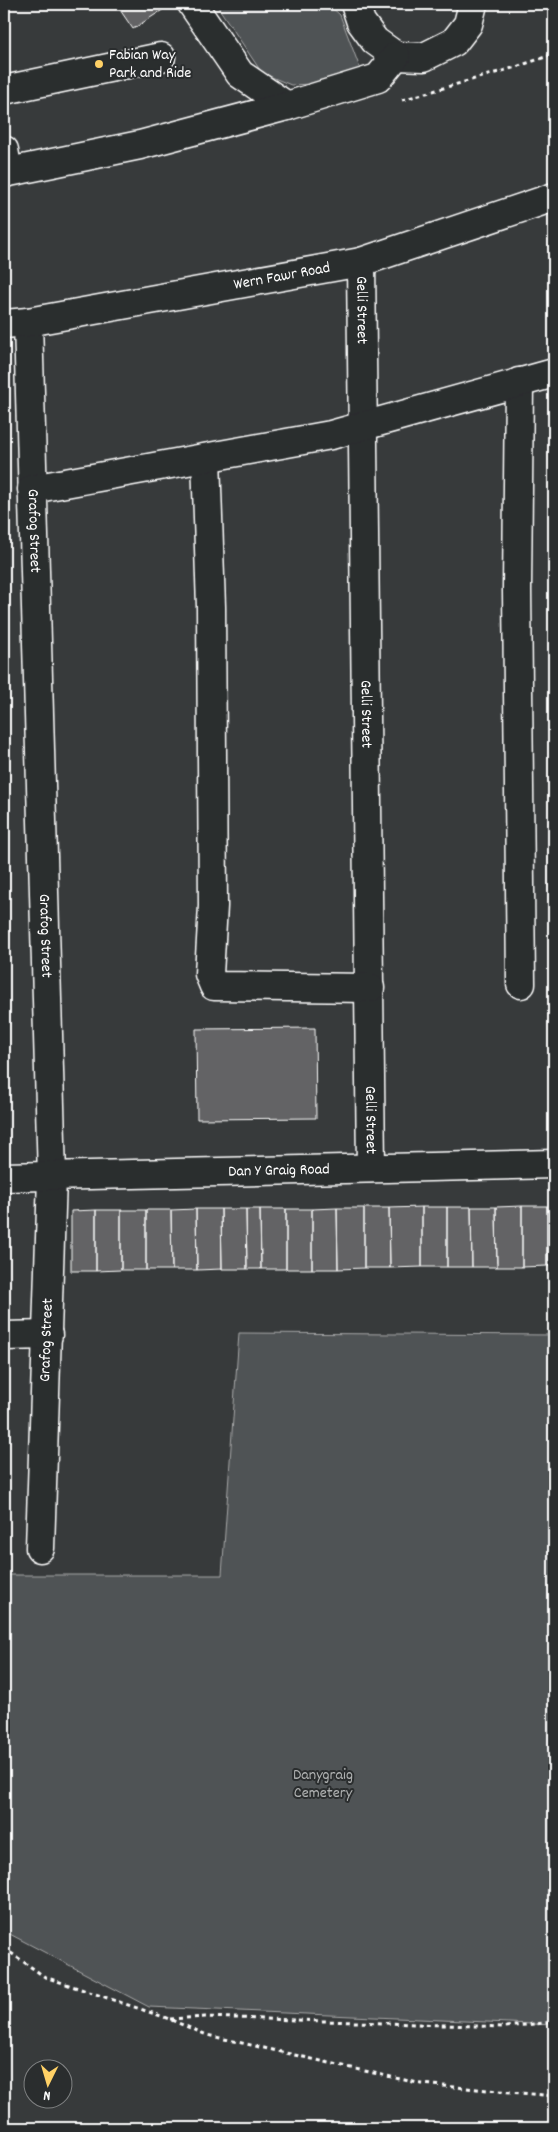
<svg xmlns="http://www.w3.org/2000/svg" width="558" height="2132" font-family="Dekko,sans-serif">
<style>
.green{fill:#505354;stroke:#a8a9aa}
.building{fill:#636465;stroke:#fff}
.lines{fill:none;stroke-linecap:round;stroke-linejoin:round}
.minor-casing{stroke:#fff;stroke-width:31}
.path{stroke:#fff;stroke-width:3;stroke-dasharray:4 4;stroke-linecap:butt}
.minor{stroke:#2a2d2e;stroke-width:28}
.poi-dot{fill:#ffd166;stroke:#2a2d2e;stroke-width:2}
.labels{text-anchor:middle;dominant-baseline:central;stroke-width:4;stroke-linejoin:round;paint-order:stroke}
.poi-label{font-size:16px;fill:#fff;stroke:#2a2d2e;text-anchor:start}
.street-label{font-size:16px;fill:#fff;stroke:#2a2d2e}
.park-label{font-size:16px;fill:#b0b2b2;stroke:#2a2d2e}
</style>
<rect width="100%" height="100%" fill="#373a3b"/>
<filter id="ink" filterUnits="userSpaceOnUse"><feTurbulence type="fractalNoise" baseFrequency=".02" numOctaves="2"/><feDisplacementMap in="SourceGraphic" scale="10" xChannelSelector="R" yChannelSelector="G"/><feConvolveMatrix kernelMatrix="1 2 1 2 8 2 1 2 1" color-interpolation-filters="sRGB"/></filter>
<g filter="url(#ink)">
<path class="green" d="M216 4H328L340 15 361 71 331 83 291 85 262 73Z
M239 1333 554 1335V2025L149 2007 4 1931V1575H222Z"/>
<path class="building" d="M116 4H164L167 7 133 29Z
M315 1028 316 1118 197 1119 196 1029Z
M522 1206H547V1266L522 1267Z
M522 1206V1267H497L496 1207Z
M547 1206H554V1266H547Z
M422 1207H447V1267H422Z
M422 1207V1267L390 1268 389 1208Z
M447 1207H471L472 1267H447Z
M471 1207H496L497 1267H472Z
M337 1208H364V1268L338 1269Z
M337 1208 338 1269H312V1209Z
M364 1208H389L390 1268H364Z
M196 1209H221L222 1269 197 1270Z
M196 1209 197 1270H172L171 1210Z
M221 1209H246L247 1269H222Z
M246 1209H260L261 1269H247Z
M260 1209H286V1269H261Z
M286 1209H312V1269H286Z
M96 1210H121V1270L96 1271Z
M96 1210V1271H71V1211Z
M121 1210H146V1270H121Z
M146 1210H171L172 1270H146Z"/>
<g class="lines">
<defs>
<g id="minor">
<path d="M192 4 240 74 287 106"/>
<path d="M355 4 361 22 375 41 396 56 424 57 454 42 468 24 473 4"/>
<path d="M4 90 161 57"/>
<path d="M4 150 8 172"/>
<path d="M4 173 140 145 287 106 378 78 396 56"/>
<path id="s1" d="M361 262 371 1168"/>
<path id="s2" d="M28 322 52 1177 40 1548"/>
<path id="s3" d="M4 324 28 322 361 262 554 197"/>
<path d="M519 382 517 590 521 984"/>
<path d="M206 458 211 607 213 906 209 974 214 986 370 988"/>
<path d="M32 489 331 435 554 373"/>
<path id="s4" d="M4 1177 554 1164"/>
<path d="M4 1336 48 1335"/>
</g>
</defs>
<use href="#minor" class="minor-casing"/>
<path class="path" d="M402 100 516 67 554 54
M4 1948 45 1977 164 2017 207 2035 422 2084 554 2096
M170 2019 205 2017 505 2027 554 2022"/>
<use href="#minor" class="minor"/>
</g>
</g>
<circle class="poi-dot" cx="99" cy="64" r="5"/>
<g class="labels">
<g class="poi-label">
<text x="109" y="55">Fabian Way<tspan x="109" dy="18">Park and Ride</tspan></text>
</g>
<g class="street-label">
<text stroke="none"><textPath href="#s3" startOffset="282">Wern Fawr Road</textPath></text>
<text stroke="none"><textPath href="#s1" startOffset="48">Gelli Street</textPath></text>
<text stroke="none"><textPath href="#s2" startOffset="209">Grafog Street</textPath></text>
<text stroke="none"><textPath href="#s1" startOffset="452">Gelli Street</textPath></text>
<text stroke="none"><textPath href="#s2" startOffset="614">Grafog Street</textPath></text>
<text stroke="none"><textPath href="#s1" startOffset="858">Gelli Street</textPath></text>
<text stroke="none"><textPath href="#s4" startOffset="275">Dan Y Graig Road</textPath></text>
<text transform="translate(47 1340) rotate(-88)">Grafog Street</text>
</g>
<g class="park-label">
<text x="323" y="1775">Danygraig<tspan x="323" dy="18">Cemetery</tspan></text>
</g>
</g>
<rect width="558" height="2132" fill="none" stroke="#2a2d2e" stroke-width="20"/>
<rect x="10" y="10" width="538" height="2112" fill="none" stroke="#fff" stroke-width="2" filter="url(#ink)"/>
<g transform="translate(48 2084) rotate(185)"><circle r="24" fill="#2a2d2e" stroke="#7f8182"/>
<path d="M0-4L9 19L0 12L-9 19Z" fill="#ffd166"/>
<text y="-8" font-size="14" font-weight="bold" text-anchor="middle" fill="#ffffff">N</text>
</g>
</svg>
